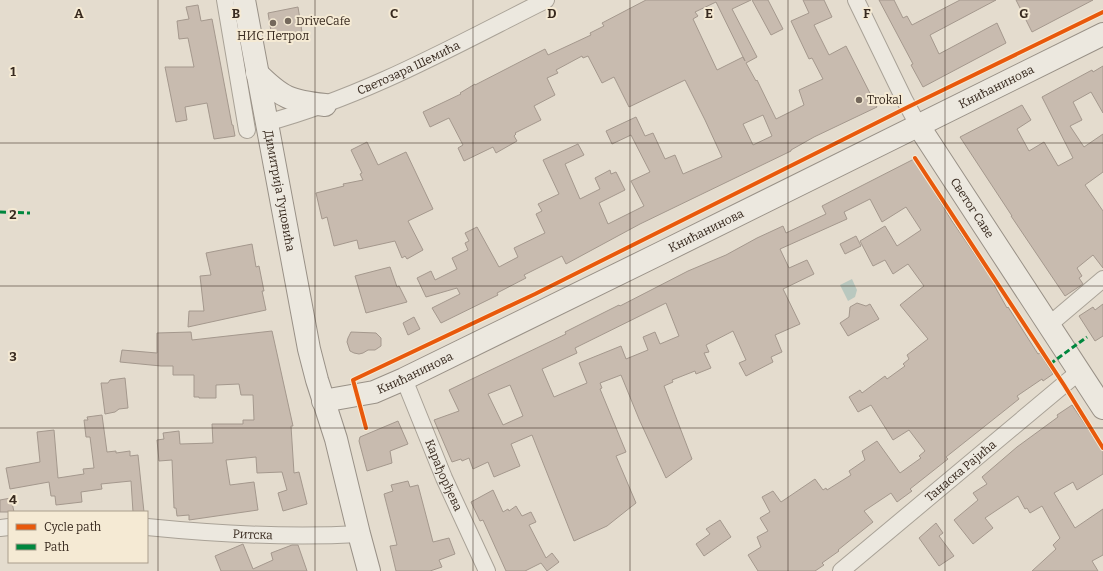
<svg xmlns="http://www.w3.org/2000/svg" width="1103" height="571" font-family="Bitter,serif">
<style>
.water{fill:#b9c8bf}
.building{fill:#c8bbaf;stroke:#a4988d;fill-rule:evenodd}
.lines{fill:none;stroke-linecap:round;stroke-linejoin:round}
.street-casing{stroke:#a9a297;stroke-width:18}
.secondary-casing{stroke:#999187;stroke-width:24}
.street{stroke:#ece8df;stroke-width:16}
.secondary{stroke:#ece8df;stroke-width:22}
.quiet{stroke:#00873e;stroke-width:3;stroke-dasharray:6 3;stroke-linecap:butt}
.cycleway-casing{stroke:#f5ead4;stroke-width:6}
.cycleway{stroke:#e8590c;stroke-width:4}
.grid{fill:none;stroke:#382a1f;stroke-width:1;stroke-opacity:0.55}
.poi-dot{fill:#74685c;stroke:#f5ead4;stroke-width:1.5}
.labels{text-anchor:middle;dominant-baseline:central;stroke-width:4;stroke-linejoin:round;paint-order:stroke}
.poi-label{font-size:12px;fill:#382a1f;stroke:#f5ead4;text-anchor:start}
.street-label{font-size:12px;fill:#382a1f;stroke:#f5ead4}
.grid-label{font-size:13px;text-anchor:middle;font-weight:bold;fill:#382a1f;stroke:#f5ead4;stroke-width:4;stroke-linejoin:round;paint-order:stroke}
</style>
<rect width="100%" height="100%" fill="#e4dcce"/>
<path class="water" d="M852 279 857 290 855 297 848 301 840 285Z"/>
<path class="building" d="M646 0H751L732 9 757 57 746 63 756 81 757 80 776 119 804 105 799 90 823 79 812 58 809 59 791 21 809 13 803 0H824L832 17 814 25 829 55 846 46 877 107 814 137 791 150V151L640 224 566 264 562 256 524 275 526 278 497 293 498 295 441 323 432 308 460 294 457 288 426 297 417 278 431 271 435 280 457 269 452 258 468 250 465 243 469 241 465 233 477 227 499 267 518 257 514 248 545 233 536 214 542 211 538 204 559 194 543 160 578 144 584 155 565 164 580 199 600 189 595 178 610 170 611 174 616 172 625 190 599 203 608 224 644 206 631 181 650 172 631 135 612 144 606 131 636 117 645 136 653 133 665 159 675 155 683 174 722 157 705 120 685 80 629 107 614 77 602 83 588 56 583 58 582 56 556 70 558 73 547 78 555 95 534 106 541 120 515 133 516 134 514 136 517 141 496 153 493 147 464 161 458 148 463 145 449 118 430 127 423 112 461 94 460 93 475 84V85L545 49 548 55 591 35 590 33 604 26 602 23ZM716 2 745 61 743 57 717 70 693 19 698 16 695 12ZM763 115 772 136 753 145 743 124Z
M752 0H768L783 29 771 35Z
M879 0H894L903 18 907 16 912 25 960 0H996L930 35 939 54 997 23 1006 43 923 87 911 65 913 64Z
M1016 0H1093L1032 32Z
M198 5 201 21 212 19 232 125H233L235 136 214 139 207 103 185 107 187 120 176 122 165 67H194L188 38 179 39 177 21 189 19 186 7Z
M298 7 302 32 272 37 268 13Z
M1103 66V113L1091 92 1073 102 1082 120 1070 126 1084 147 1103 134V172L1085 185 1103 211V268L1093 255 1077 268 1082 276 1079 278 1083 284 1065 296 1011 216H1012L960 137 1022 105 1031 120 1017 129 1029 151 1044 142 1058 166 1073 158 1042 97 1092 70 1093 72Z
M367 142 378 165 406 152 433 209 408 221 423 250 407 259 405 256 402 258 395 241 359 249 357 240 334 246 327 217 322 219 316 193 344 186 343 184 363 180 360 174 362 173 351 150Z
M914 159 952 221 995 284 994 285 1007 308 1008 307 1038 354 1040 353 1053 374 1043 381 1042 379 1017 396 1019 399 946 457 948 459 910 489 912 491 897 502 891 493 864 511 873 522 838 550 839 551 822 563 824 565 815 571H758L748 555 761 547 757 537 768 531 760 518 770 512 762 497 773 491 781 502 815 479 823 490 826 488 827 490 851 475 849 471 865 460 862 451 877 441 900 473 921 458 919 456 925 451 909 430 893 440 871 405 858 412 849 397 860 390 862 393 885 376 887 379 905 366 903 364 909 359 907 355 928 339 900 305 924 286 908 264 893 274 885 260 873 266 860 241 885 226 897 246 921 230 906 207 882 222 870 199 844 212 847 219 780 249 789 268 807 260 814 274 783 289 800 324 775 335 782 352 771 357 773 362 746 376 739 363 746 360 733 331 706 345 709 352 704 353 711 368 696 374 695 371 672 380 673 382 664 386 692 459 666 478 639 419 621 375 600 383 602 388 600 389 626 452 616 456 636 503 607 526 574 541 532 435 511 444 520 466 494 477 488 462 473 469 469 458 462 461 461 459 452 462 434 420 459 411 449 390 566 334 565 332 619 305 620 306 688 271 726 255 757 238 783 226 786 233 826 214 822 206ZM666 303 679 336 660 344 655 332 643 337 648 350 626 359 621 346 579 363 587 383 554 397 542 369 577 353 575 348ZM510 385 523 416 503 425 488 394Z
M856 236 861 246 845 254 840 244Z
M252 244 256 267 259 266 264 291H262L266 310 188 327 189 311H204L200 276 211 275 206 253Z
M390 267 397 287 399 286 407 302 366 313 355 276Z
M857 303 866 306 870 304 879 319 848 336 840 323 849 317 850 307Z
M1103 304V336L1095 341 1079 316 1093 307 1095 310Z
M414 317 420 329 408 335 403 323Z
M272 331 293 426H291L294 473 299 472 307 504 283 511 278 493 287 490 282 472 257 473 256 457 226 460 230 485 254 482 258 510 189 520V515L177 516 176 508H174L172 460 159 461 157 440 164 439 163 433 179 431 180 444 213 443 212 424H243V420H254L253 395H241L239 384 216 385V398H199V397H194V375H173V366H161L120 362 122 350 157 353V333L191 332 192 340Z
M351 332 376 333 381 338V346L375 350H368L363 353 359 354 354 353 350 351 347 342 348 338Z
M125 378 128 408 119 409 115 412 105 414 101 383H108L110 380Z
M1072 405 1103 451V474L1077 490 1073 482 1054 493 1075 528 1103 509V555L1092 561 1098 571H1032L1056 549 1053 545 1060 538 1042 506 1030 513 1027 508 1025 509 1018 496 985 518 993 528 973 544 954 520 978 500 973 493 987 484 982 477 1017 447 1058 417 1057 415Z
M102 415 107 452 116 451V453L130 451V456L138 455 144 512H133L131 481 101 484 102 489 81 492 82 502 56 505 55 496H51L49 482 10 489 6 468 40 462 37 432 54 430 58 478 84 474 83 469 94 468 90 437H86L84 420H88L87 417Z
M398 421 408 444 390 451 392 463 367 471 359 441 360 437Z
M408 481 410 487 418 485 433 542 449 538 455 554 439 560 442 567 430 571H396L390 546 397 545 384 494 393 491 391 485Z
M493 490 503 512 508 509 509 511 516 506 522 516 531 512 536 522 529 525 546 558 552 553 559 562 547 571 541 563 525 571H506L483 520 480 521 471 502Z
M11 498 14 512H0V500Z
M720 520 731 537 704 556 696 544 710 534 706 529Z
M936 523 943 533 939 536 954 556 939 566 919 538Z
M243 544 253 569 273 560 271 553 292 545H298L307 571H221L215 556Z"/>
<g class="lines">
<defs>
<g id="street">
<path d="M225 0 247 130"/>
<path d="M856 0 904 99 918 125"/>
<path id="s1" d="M266 123C366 96 454 46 546 0"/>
<path d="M1050 324 1103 279"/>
<path id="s2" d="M404 379 444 478 487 571"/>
<path id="s3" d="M147 527C217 534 288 538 359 534"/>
<path d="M0 528 9 527"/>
<path id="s4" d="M841 571 1080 371"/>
</g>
<g id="secondary">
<path id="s5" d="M244 0 309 349 317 380 336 439 359 534 369 571"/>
<path d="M257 73C282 98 290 101 325 105"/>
<path id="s6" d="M918 125 1103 408"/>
<path id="s7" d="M323 401 374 392 404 379 661 253 1103 34"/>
</g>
</defs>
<use href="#street" class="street-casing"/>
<use href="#secondary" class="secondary-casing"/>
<use href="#street" class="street"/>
<use href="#secondary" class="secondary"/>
<path class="quiet" d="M0 212 30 213
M1050 364 1087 337"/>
<defs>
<path id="cycleway" d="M915 158 1064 385 1103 448
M366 428 353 380 535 294 908 107 1103 12"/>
</defs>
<use href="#cycleway" class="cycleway-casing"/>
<use href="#cycleway" class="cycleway"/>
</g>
<path class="grid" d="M158 0V571M315 0V571M473 0V571M630 0V571M788 0V571M945 0V571M0 143H1103M0 286H1103M0 428H1103"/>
<g class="poi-dot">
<circle cx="288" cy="21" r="4"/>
<circle cx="273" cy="23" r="4"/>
<circle cx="859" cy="100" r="4"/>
</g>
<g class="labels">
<g class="poi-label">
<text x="296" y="21">DriveCafe</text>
<text x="273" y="36" text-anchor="middle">НИС Петрол</text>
<text x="867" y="100">Trokal</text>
</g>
<g class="street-label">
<text stroke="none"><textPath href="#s1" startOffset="153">Светозара Шемића</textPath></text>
<text stroke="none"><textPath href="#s7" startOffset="745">Книћанинова</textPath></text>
<text stroke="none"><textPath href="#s5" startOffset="194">Димитрија Туцовића</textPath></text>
<text stroke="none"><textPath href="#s6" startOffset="99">Светог Саве</textPath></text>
<text stroke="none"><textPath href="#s7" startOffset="421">Книћанинова</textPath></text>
<text stroke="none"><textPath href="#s7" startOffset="97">Книћанинова</textPath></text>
<text stroke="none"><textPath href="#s4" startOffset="156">Танаска Рајића</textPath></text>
<text stroke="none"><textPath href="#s2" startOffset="104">Карађорђева</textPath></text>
<text stroke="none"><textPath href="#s3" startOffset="106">Ритска</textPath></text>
</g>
</g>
<g class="grid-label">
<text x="79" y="18">A</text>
<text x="236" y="18">B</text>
<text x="394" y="18">C</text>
<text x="552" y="18">D</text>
<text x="709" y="18">E</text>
<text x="867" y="18">F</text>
<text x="1024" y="18">G</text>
<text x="13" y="76">1</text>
<text x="13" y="219">2</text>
<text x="13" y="361">3</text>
<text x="13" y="504">4</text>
</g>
<rect x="8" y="511" width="140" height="52" fill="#f5ead4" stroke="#a99d8c"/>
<rect x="16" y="524" width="20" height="6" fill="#e8590c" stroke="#a99d8c"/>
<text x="44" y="531" font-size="12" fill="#382a1f">Cycle path</text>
<rect x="16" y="544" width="20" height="6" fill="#00873e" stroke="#a99d8c"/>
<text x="44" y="551" font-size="12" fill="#382a1f">Path</text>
</svg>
